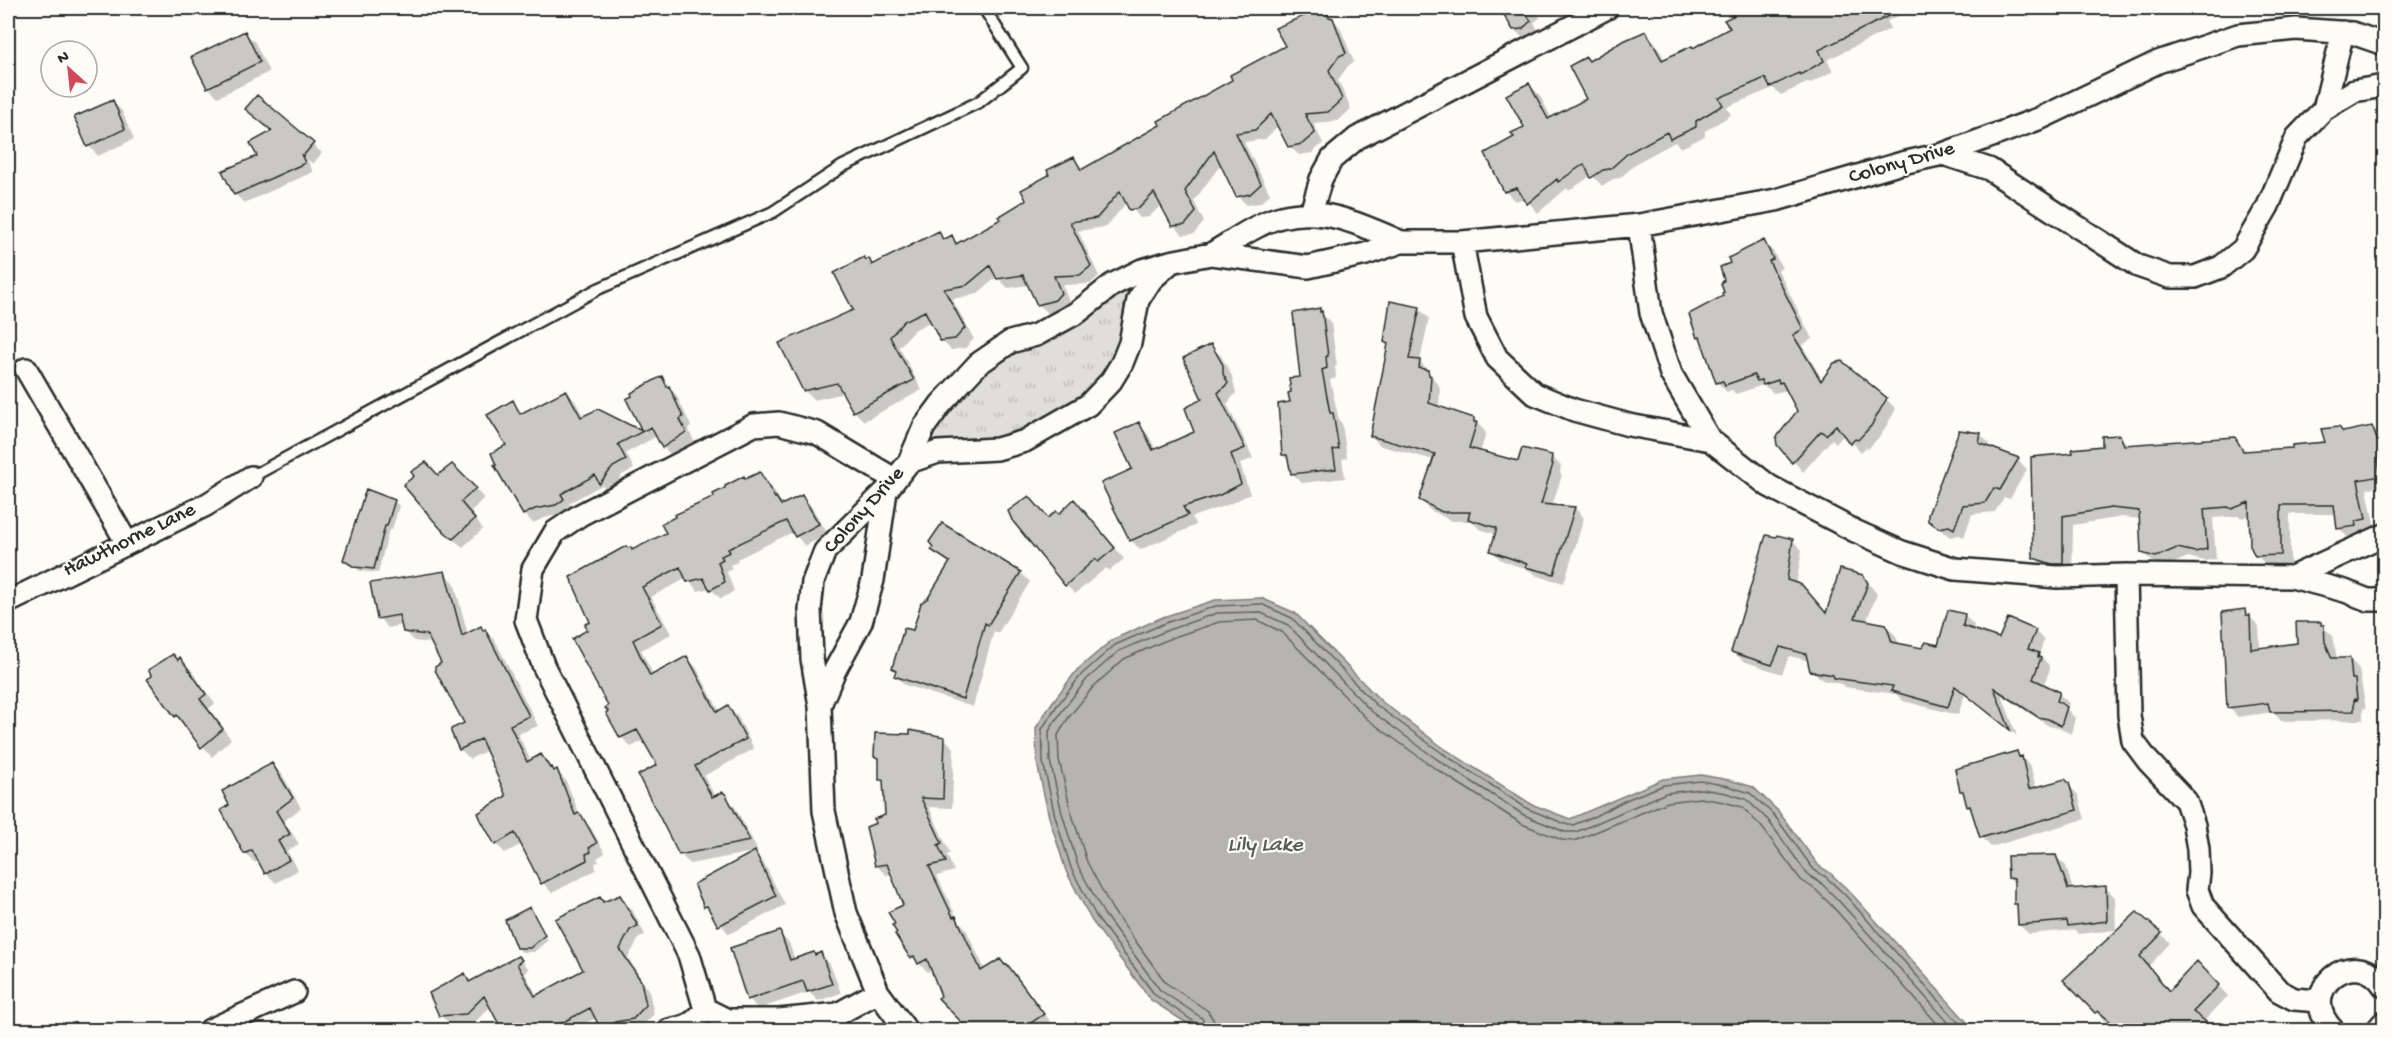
<svg xmlns="http://www.w3.org/2000/svg" width="2392" height="1038" font-family="'Gochi Hand',sans-serif">
<style>
.grass{fill:url(#grass-tufts);stroke:#858482;stroke-width:1.5}
.water{fill:#b5b4b1;stroke:#7e7d7b;stroke-width:1.5}
.shadow{fill:#0003}
.lines{fill:none;stroke-linecap:round;stroke-linejoin:round}
.shore{stroke:#626261;stroke-width:1.5}
.building{fill:#c9c8c4;stroke:#2b2b2b;stroke-width:1.5}
.lane-casing{stroke:#2b2b2b;stroke-width:15}
.street-casing{stroke:#2b2b2b;stroke-width:26}
.lane{stroke:#fdfcf7;stroke-width:10}
.street{stroke:#fdfcf7;stroke-width:21}
.labels{text-anchor:middle;dominant-baseline:central;stroke-width:4.5;stroke-linejoin:round;paint-order:stroke}
.street-label{font-size:21px;fill:#2b2b2b;stroke:#fdfcf7}
.water-label{font-size:22px;font-style:italic;fill:#5b5b5a;stroke:#fdfcf7}
</style>
<defs>
<pattern id="grass-tufts" width="24" height="20" patternUnits="userSpaceOnUse" patternTransform="scale(1.5)"><rect width="24" height="20" fill="#dfdeda"/><path d="M3 7l-1-3M5 7V3M7 7l1-3M15 17l-1-3M17 17v-4M19 17l1-3" fill="none" stroke="#c0bfbb"/></pattern>
</defs>
<rect width="100%" height="100%" fill="#fdfcf7"/>
<filter id="ink" filterUnits="userSpaceOnUse"><feTurbulence type="fractalNoise" baseFrequency=".0167" numOctaves="2"/><feDisplacementMap in="SourceGraphic" scale="12" xChannelSelector="R" yChannelSelector="G"/><feConvolveMatrix kernelMatrix="1 2 1 2 8 2 1 2 1" color-interpolation-filters="sRGB"/></filter>
<g filter="url(#ink)">
<path class="grass" d="M1121 288 1130 291 1131 296 1117 354 1089 395 1026 434 990 443 938 445 931 440 930 432C971 363 1053 327 1121 288Z"/>
<path class="water" d="M1261 598 1295 613 1381 701 1445 749 1531 804 1570 819 1663 779 1701 775 1729 780 1753 787 1778 811 1819 866 1829 872 1849 891 1974 1030H1197L1151 1000 1092 921 1066 871 1049 817 1037 763 1036 728 1051 704 1077 670 1112 640 1163 617 1215 600Z"/>
<path class="shadow" d="M1502 8H1535L1540 18 1534 22 1539 32 1532 38 1524 39 1514 29Z
M1730 8H1754L1761 21 1783 8H1916L1887 21 1890 29 1827 60 1833 71 1811 83 1809 82 1781 95 1773 88 1727 107 1731 115 1705 131V136L1681 148 1675 142 1638 162 1620 178 1613 179 1602 186 1592 175 1569 191 1567 188 1538 213 1525 198 1515 201 1505 191 1516 138 1526 127 1529 85 1539 94 1552 119 1588 100 1590 62 1646 33 1655 42 1665 60 1694 50 1732 29 1735 16Z
M1323 9 1340 27 1354 62 1348 66 1338 80 1351 109 1338 121 1313 123 1323 143 1312 153 1299 155 1289 146 1279 125 1265 139 1244 142 1270 194 1260 203 1247 205 1237 196 1222 163 1194 201 1204 222 1194 234 1183 235 1173 225 1162 204 1149 217 1140 218 1127 202 1106 227 1078 231 1099 276 1090 284 1062 285 1070 303 1065 309 1048 313 1038 304 1029 285 1008 288 997 277 977 294 952 299 974 339 965 348 951 350 941 340 932 321 914 330 899 347 922 390 864 421 854 411 844 393 814 400 804 390 855 311 866 261 868 260 874 265 938 233 946 240 952 237 959 244 1003 220 1028 201 1051 175 1074 159 1085 170 1234 81 1287 47Z
M245 33 255 42 269 72 218 97 208 87Z
M257 97 322 153 313 164 307 159 313 172 244 203 235 194 274 132Z
M112 102 122 111 134 139 98 156 89 146Z
M1763 242 1773 251 1782 268 1778 270 1812 339 1802 345 1823 381 1886 399 1896 409 1881 435 1868 449 1866 447 1861 452 1845 434 1836 443 1832 439 1803 472 1779 444 1799 411 1788 390 1774 393 1763 385 1736 394 1732 390 1727 392 1717 382 1704 343 1698 337 1725 297 1732 264Z
M1419 309 1429 318 1420 361 1440 387 1439 408 1473 419 1483 429 1486 433 1480 453 1519 463 1551 456 1561 466 1560 473 1562 475 1552 506 1575 508 1584 518 1564 583 1537 576 1531 571 1501 560 1491 550 1496 534 1479 529 1472 521H1452L1430 510 1421 500 1434 460 1381 446 1371 436 1389 346 1386 342Z
M1319 310 1331 323 1337 366H1335L1336 378 1330 380 1339 420 1342 424 1347 458 1342 459 1345 478 1302 483 1292 473 1289 461 1283 455 1292 403 1302 378Z
M1211 346 1221 356 1232 376 1236 393 1227 404 1253 458 1240 464 1250 494 1230 504 1192 517 1196 525 1140 550 1131 540 1134 469 1138 424 1148 434 1156 450 1196 433 1204 400Z
M661 378 677 396 691 426 688 428 694 441 671 455 663 447 657 436 626 453 634 469 622 475 609 492 602 485 569 503 572 508 565 513 544 518 533 523 524 514 508 446 513 402 523 414 566 392 575 401 584 417 598 411 646 434 628 399Z
M2372 427 2381 437 2384 454V486L2367 489 2375 528 2365 531 2366 535 2348 538 2339 528 2337 514H2290V564L2266 565 2256 555 2251 514 2243 518 2238 516 2213 518 2216 559 2205 561 2188 557 2167 566 2153 562 2143 553 2141 519 2122 517 2073 525 2072 573 2044 567 2035 557 2075 454 2104 448 2120 436 2129 446 2235 438 2247 452 2293 450 2327 444 2343 434Z
M1980 434 1990 444 1989 448 2018 460 2027 469 2010 499 2004 497 1995 512 1972 514 1964 537 1959 535 1950 537 1929 521Z
M452 466 484 498 470 512 483 529 463 547 451 538 417 476 438 477Z
M760 474 769 483 783 506 802 496 811 506 828 534 805 546 793 532 737 559 738 562 730 565 732 569 727 572 734 591 721 599 710 588 698 591 687 578 651 597 671 634 641 650 654 676 687 658 696 667 720 712 728 707 738 717 754 749 704 776 716 798 723 794 735 807 758 851 690 864 680 854 659 765 645 740 631 747 621 737 608 713 610 707 589 630 633 552 668 534 716 497Z
M367 491 395 502 399 506 392 530H389L378 573 360 571 345 560Z
M1083 510 1124 559 1109 571 1106 568 1075 594 1066 585 1049 519Z
M942 525 1021 573 1030 582 998 633 994 631 973 707 905 685 896 676 930 599 950 564 933 550Z
M1792 540 1802 550 1796 585 1827 615 1863 576 1877 594 1866 622 1886 626 1896 636 1899 645 1923 650 1939 646 1964 615 1974 625 1973 631 1999 640 2035 631 2044 640 2039 655 2048 664 2050 669 2043 686 2059 694 2069 703 2067 709 2075 718 2071 734 2059 728 2049 726 2002 695 2017 736 1965 694 1958 715 1903 701 1896 694 1844 687 1841 684 1822 680 1812 670 1810 661 1789 656 1782 674 1743 661 1733 652Z
M444 573 454 582 468 635 481 628 495 640 538 726 518 734 531 761 541 756 555 772 557 771 566 781 581 818 591 828 605 853 597 858 599 862 595 863 596 870 552 893 543 883 522 844 505 853 496 844 508 796 488 750 470 759 460 749 467 724 443 664 433 643 414 641 404 631 403 625 388 628 379 618Z
M2244 611 2259 626 2260 649 2299 644 2320 624 2333 636 2337 659H2350L2359 669 2366 709 2363 708V720L2281 721 2273 712 2238 717 2228 707Z
M180 659 190 669 215 704 208 709 231 739 212 757 186 725 176 716 178 662Z
M944 738 954 748 952 808 929 807 950 853 947 855 954 871 937 876 958 920 965 927 985 970 1007 966 1017 976 1052 1024 1043 1030H971L941 998 943 996 933 970 928 972 912 957 899 933 905 905 893 874 886 875 876 865 878 823 887 816 885 783 881 779V762L875 756Z
M2017 753 2031 767 2036 789 2065 781 2078 795 2085 819 1991 847 1981 837 1974 812 1968 807 1965 793 1962 790Z
M272 765 282 774 301 808 284 821 299 844 287 851 298 870 276 883 266 873 259 860 255 863 245 853 223 810 231 806Z
M755 853 764 863 785 905 729 934 706 906Z
M2056 857 2066 866 2073 890 2105 887 2115 897 2116 930 2079 934 2075 930 2029 934 2019 925 2018 906 2015 903V884L2009 878Z
M620 897 633 911 645 935 639 938 628 958 649 991 654 1014 641 1027 623 1030H603L596 1018 572 1030H504L491 1006 475 1022 449 1023 440 1015 465 975 471 982 518 957 529 969 525 973 537 996 585 971 604 903Z
M529 909 548 940 534 952H522L517 947Z
M779 933 789 943 795 960 821 954 830 964 841 993 818 1001 809 992 758 1009 749 999Z
M2161 934 2170 943 2148 967 2170 993 2197 963 2228 996 2203 1022 2214 1030H2121L2108 1019 2106 1022 2065 980Z"/>
<g class="lines">
<path class="shore" d="M1199 1030 1196 1023 1155 995 1097 918 1071 868 1055 816 1043 762 1042 729 1056 707 1082 674 1115 645 1165 623 1216 606 1261 604 1292 618 1376 705 1442 753 1528 809 1568 825H1573L1595 816 1628 799 1664 785 1701 781 1728 786 1750 793 1774 815 1814 870 1826 877 1845 895 1965 1030
M1207 1030 1202 1018 1160 990 1104 914 1078 866 1062 813 1050 761 1049 731 1062 711 1087 679 1119 651 1168 630 1217 613 1259 612 1288 625 1371 711 1438 760 1524 815 1565 832H1576L1666 793 1701 789 1726 793 1746 799 1768 820 1808 875 1821 883 1839 901 1955 1030
M1216 1030 1214 1021 1208 1011 1166 983 1112 909 1087 862 1071 811 1059 760 1058 735 1069 717 1094 686 1124 659 1171 638 1219 622 1257 620 1282 632 1367 719 1433 767 1522 824 1562 840 1574 841 1668 802 1700 798 1724 802 1742 807 1761 826 1801 880 1816 890 1833 907 1943 1030"/>
</g>
<path class="building" d="M1323 8 1329 17 1333 18 1346 53 1339 56 1329 70 1342 99 1328 112 1305 114 1315 133 1302 144 1288 147 1271 114 1255 130 1236 133 1261 184 1250 194 1236 197 1214 151 1185 191 1196 212 1185 225 1172 226 1154 193 1139 208 1129 210 1120 191 1097 218 1070 222 1091 266 1080 275 1054 276 1061 293 1055 300 1037 305 1023 275 997 279 990 266 967 285 944 289 965 328 955 339 940 341 925 311 904 321 890 337 914 380 853 412 837 383 803 391 779 343 853 310 834 273 864 257 866 260 869 258 872 265 939 231 943 240 952 235 956 244 1001 219 998 217 1026 200 1021 190 1049 175 1047 170 1074 157 1081 170 1160 125 1158 121 1232 80 1230 75 1285 46 1275 28Z
M1500 8H1522L1531 21 1522 29 1513 30Z
M1729 8H1905L1819 50 1824 61 1800 75 1799 73 1770 87 1765 78 1719 98 1723 105 1696 121V127L1670 139 1667 132 1628 153 1610 169 1603 170 1591 178 1584 164 1558 182 1557 179 1527 204 1517 188 1504 192 1485 153 1514 137 1511 133 1524 127 1506 95 1529 83 1548 119 1586 99 1569 66 1586 57 1589 61 1621 42 1646 31 1662 60 1692 46 1693 48 1730 28 1724 20 1733 16Z
M245 31 260 62 207 88 191 57Z
M257 95 314 143 303 156 301 154 305 163 234 195 222 171 257 156 250 143 272 131 245 109Z
M113 100 125 129 87 147 74 117Z
M1764 240 1773 259 1769 261 1803 329 1793 335 1821 381 1834 363 1842 361 1887 398 1871 426 1858 440 1855 439 1850 444 1836 425 1826 435 1821 431 1792 463 1777 445 1776 438 1797 411 1782 382 1779 383 1778 380 1763 385 1761 380 1757 381 1754 375 1725 385 1723 381 1716 383 1700 337 1697 338 1689 314 1723 296 1722 293 1724 292 1721 284 1724 280 1720 267 1730 263 1728 258Z
M1390 301 1420 307 1409 359 1420 360 1419 368 1428 370 1429 375 1431 376 1429 403 1474 418V422H1477L1469 448 1518 461 1522 448 1552 455 1551 463 1553 464 1541 504 1575 507 1554 574 1525 567 1527 564 1490 551 1497 528 1468 519 1470 512H1442L1419 500 1435 454 1370 436 1388 344 1384 342Z
M1320 308V312L1322 311 1328 356 1326 357 1327 368 1322 370 1330 413H1333L1339 449 1333 450 1336 469 1291 474 1287 455H1282L1278 404 1290 402 1288 393 1291 392 1289 378 1300 377 1293 313Z
M1211 344 1223 365V374L1228 383 1218 393 1245 448 1231 454 1241 484 1220 495 1183 507 1188 515 1130 541 1101 483 1132 469 1115 433 1139 422 1153 450 1194 432 1185 408 1202 399 1183 358Z
M662 376 667 387 669 386 683 417 680 419 686 432 662 448 651 427 618 444 626 460 613 467 599 484 595 475 561 494 564 499 556 505 535 509 523 515 494 465H496L491 453 506 445 487 415 513 400 520 414 566 390 581 417 598 409 642 431 626 399 632 396 631 393Z
M2372 426 2382 453V458L2378 459 2381 476 2358 480 2366 519 2356 521 2357 526 2337 529 2334 505H2281V555L2255 556 2250 546 2249 502 2232 509 2228 507 2204 509 2207 549 2195 552 2177 548 2156 557 2141 553 2139 511 2111 508 2063 516V564H2052L2033 558 2031 457 2073 453 2072 449 2102 446V436L2120 435 2124 445 2235 437 2243 451 2292 448V445L2325 442 2321 429 2339 427 2343 432Z
M1959 430 1981 433 1979 443 2019 458 2000 490 1994 488 1985 503 1963 505 1954 529 1949 526 1939 528 1928 521V515Z
M426 462 438 475 452 464 476 488 461 502 475 519 453 539 440 528 403 485 414 476 411 472Z
M760 472 775 498 776 497 781 505 802 495 819 524 795 537 786 521 728 549 730 552 721 556 723 559 718 562 725 582 710 590 703 578 687 582 680 567 642 587 662 624 633 640 650 676 687 656 717 712 728 705 746 739 695 766 712 797 723 792 726 795 750 841 679 855 638 775 657 765 637 730 620 738 606 713 608 711 605 708 608 706 572 639 587 630 585 624 590 622 570 577 626 546 628 548 631 547 632 550 666 533 661 524 675 517 674 515 714 497 713 494 725 488V486L744 476 745 479Z
M366 489 395 500 387 526H385L374 569 354 567 343 560Z
M1029 496 1048 518 1056 511 1059 514 1074 499 1115 548 1098 562 1095 559 1065 586 1012 520 1008 511Z
M942 523 1021 572 988 625 985 623 963 699 894 676 896 671 892 668 904 628 913 630 921 603 928 598 950 562 931 550 933 547 929 542Z
M1766 535 1776 537 1777 535 1793 539 1787 580 1802 585 1826 613 1840 569 1863 575 1868 583 1855 618 1886 624 1892 642 1922 648 1926 642 1938 645 1948 610 1965 614 1963 626 1999 638 2008 618 2036 630 2028 649 2039 653 2038 657 2041 658 2033 679 2060 692 2057 701 2067 707 2061 726 2048 719 2038 717 1994 688 2010 730 1955 686 1948 707 1891 691 1893 686 1833 678V675L1810 671 1806 654 1780 647 1772 665 1731 652Z
M445 571 462 636 481 626 483 631 485 629 529 716 510 725 527 762 541 754 550 768 552 767 554 771 557 769 575 815 579 813 582 816 597 843 589 848 591 852 586 854 587 860 541 884 515 833 495 845 481 820 478 813 506 796 481 739 459 750 451 732V729L464 723 435 670V667L441 663 427 635 403 632 399 615 377 619 370 583Z
M2245 609 2246 615H2250L2251 649 2297 643 2296 622H2321V625H2324L2325 642 2332 658H2350L2352 679H2355L2357 700 2354 699V711L2270 712 2268 703 2227 708 2222 612Z
M173 654 178 660 180 657 206 694 200 699 223 729 201 748 177 715 175 717 147 679 152 676 148 670Z
M910 730 945 737 943 799 921 798 942 843 938 845 946 862 929 866 953 917 956 916 981 971 1000 959 1005 965 1007 964 1044 1014 1020 1030H969L938 998 941 996 927 959 918 964 914 956 910 958 895 934 897 933 892 925 895 924 888 912 903 905 887 864 875 866 866 827 876 823 874 819 885 815 883 780H879V758L874 757 875 733 910 734Z
M2017 751 2019 757 2022 756 2029 789 2065 779 2069 783 2077 810 1980 838 1970 806 1967 807 1963 791H1960L1955 769Z
M272 763 293 798 276 811 290 834 278 841 289 860 265 874 252 850 244 854 221 810 229 805 222 791Z
M755 851 776 896 718 926 707 906 704 907 694 884Z
M2056 855 2068 889 2106 886 2107 921 2068 926 2067 921 2018 925 2017 904H2014V879L2008 878 2007 856Z
M620 895 638 926 630 930 620 949 641 981 646 1005 633 1019 615 1022 601 1030 590 1008 554 1027 502 1030 484 996 466 1014 439 1016 429 993 465 973 469 982 518 956 522 960 517 964 535 996 583 970 555 919 600 897 603 902Z
M530 907 545 935 530 948H516L505 920Z
M2137 912 2162 933 2140 956 2169 991 2197 961 2219 985 2193 1012 2217 1030H2120L2098 1011 2095 1013 2063 980Z
M780 931 790 960 814 952 815 955 821 952 832 984 807 992 803 981 747 1000 730 948Z"/>
<g class="lines">
<defs>
<path id="lane" d="M251 477 598 289 773 212 843 166 979 102 1022 68 987 13"/>
<path id="street" d="M2343 32 2324 109 2354 91 2384 86
M1943 154 1989 169 2138 266 2170 277H2195L2221 267 2243 249 2268 206 2297 137 2324 109
M1311 213 1321 179 1332 159 1357 138 1607 8
M1639 225 1651 313 1671 374 1710 440 1769 486 1855 531 1902 552 1955 569 2057 577 2126 575 2292 577 2345 591 2368 600H2384
M1462 242 1476 317 1497 358 1535 394 1574 410 1629 425 1710 440
M1211 254C1232 242 1257 223 1281 217 1324 206 1362 225 1401 242
M26 369 127 543
M909 462 938 452 997 449 1025 441 1088 405 1111 381 1122 363 1130 343 1138 300 1151 280 1169 264
M2126 575 2129 715 2133 741 2148 761 2186 801 2194 825 2198 849 2199 873 2197 890 2203 906 2279 991 2294 999 2319 1001
M2292 577 2384 535
M8 602 206 505 251 477
M820 705 835 670 861 622 873 580 886 491
M878 992 838 1014 779 1020H727L705 1009 689 955 544 667 526 620 533 569 555 532 580 515 754 425 779 423 817 433 894 479
M210 1030 294 992
M669 1030C686 1027 695 1024 705 1009
M906 1030 878 992 846 913 824 811 820 706 812 659 810 610 813 582 825 551 886 491 909 462 924 427 941 404 978 364 1010 342 1036 335 1078 312 1112 285 1142 270 1170 262 1211 254 1308 267 1366 254 1401 242H1462L1639 225 1776 200 1902 163 1943 154 2041 118 2158 62 2238 35 2296 29 2352 33 2384 44
M2333 1030C2294 991 2355 942 2384 986
M2377 1030 2384 1022"/>
</defs>
<use href="#lane" class="lane-casing"/>
<use href="#street" class="street-casing"/>
<use href="#lane" class="lane"/>
<use href="#street" class="street"/>
</g>
</g>
<g class="labels">
<g class="street-label">
<text transform="translate(1902 164) rotate(-16)">Colony Drive</text>
<text transform="translate(865 511) rotate(-48)">Colony Drive</text>
<text transform="translate(130 541) rotate(-26)">Hawthorne Lane</text>
</g>
<g class="water-label">
<text x="1265" y="846">Lily Lake</text>
</g>
</g>
<rect width="2392" height="1038" fill="none" stroke="#fdfcf7" stroke-width="30"/>
<rect x="15" y="15" width="2362" height="1008" fill="none" stroke="#2b2b2b" stroke-width="2" filter="url(#ink)"/>
<g transform="translate(69 69) rotate(333)"><circle r="28" fill="#fdfcf7" stroke="#a9a8a5" stroke-width="1.5"/>
<path d="M0-4.5L10 22L0 15L-10 22Z" fill="#d1495b"/>
<text y="-9" font-size="16" font-weight="bold" text-anchor="middle" fill="#2b2b2b">N</text>
</g>
</svg>
